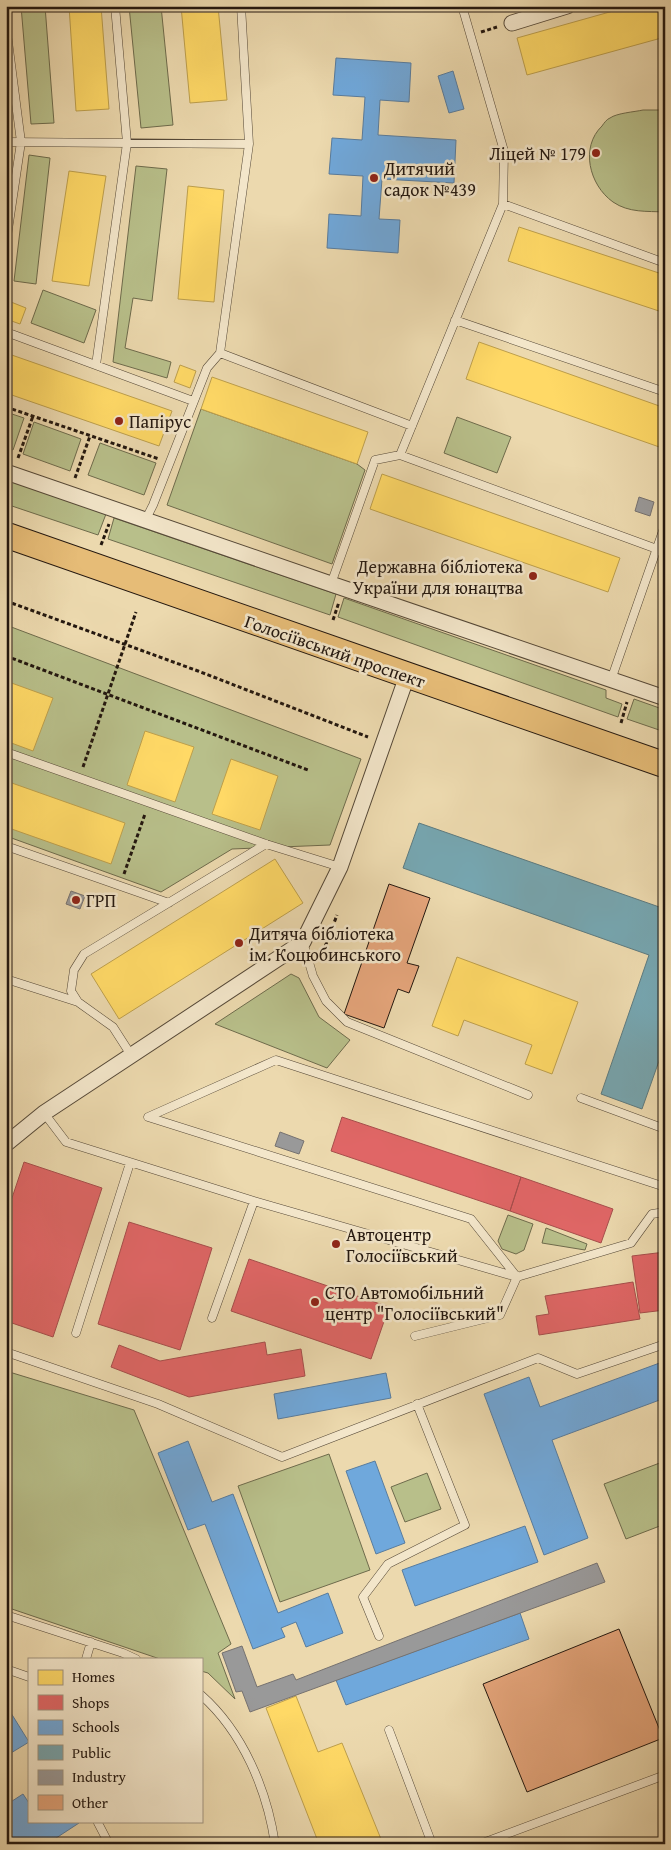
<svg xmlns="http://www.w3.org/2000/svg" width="671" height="1850" font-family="'Gentium Book Plus',serif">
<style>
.green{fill:#b8bf8a;stroke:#6e6b4c}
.homes{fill:#ffd966;stroke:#bd9f4c}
.shops{fill:#e06666;stroke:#a74e4c}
.schools{fill:#6fa8dc;stroke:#587c9e}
.public{fill:#76a5af;stroke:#5d7a7f}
.industry{fill:#999;stroke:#767270}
.building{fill:#e5a57b;stroke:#23170f}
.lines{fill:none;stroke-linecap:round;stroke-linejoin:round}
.service-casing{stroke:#554837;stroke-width:9}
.minor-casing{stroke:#554837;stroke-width:17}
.trunk-casing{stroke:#23170f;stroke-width:27}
.path{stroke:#23170f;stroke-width:3;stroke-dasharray:4 2.5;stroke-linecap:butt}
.service{stroke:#f3e6ca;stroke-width:8}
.minor{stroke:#f3e6ca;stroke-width:15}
.trunk{stroke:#e6bc77;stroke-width:25}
.poi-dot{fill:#8f2418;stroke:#f3e6ca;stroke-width:2}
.labels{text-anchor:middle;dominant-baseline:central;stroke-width:5;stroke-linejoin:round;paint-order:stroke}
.poi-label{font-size:18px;fill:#23170f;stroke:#f3e6ca;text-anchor:start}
.street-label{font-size:18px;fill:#23170f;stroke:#f3e6ca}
</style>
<rect width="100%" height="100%" fill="#ecd9ae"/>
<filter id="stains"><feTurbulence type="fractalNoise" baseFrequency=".004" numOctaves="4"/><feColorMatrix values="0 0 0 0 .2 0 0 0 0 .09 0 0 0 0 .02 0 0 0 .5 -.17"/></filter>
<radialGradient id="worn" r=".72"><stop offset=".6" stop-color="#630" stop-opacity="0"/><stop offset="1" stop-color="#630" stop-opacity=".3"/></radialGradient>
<path class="green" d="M21 6H45L54 123 31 124Z
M129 6H161L173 125 141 128Z
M643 110H665V212C647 211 629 213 613 202 589 185 580 147 602 126 604 123 607 119 610 118 617 113 634 112 643 110Z
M29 155 50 158 36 284 14 281Z
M136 166 167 169 152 301 133 298 125 348 171 362 167 378 113 362Z
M43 290 96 310 84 343 31 323Z
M201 409 357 464 365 470 332 564 167 505Z
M6 412 24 418 13 450 6 448Z
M457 417 511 437 497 473 444 453Z
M34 422 81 439 70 471 23 454Z
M100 443 156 463 144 495 88 475Z
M6 479 106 514 98 535 6 504Z
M114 518 336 594 330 615 108 539Z
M344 598 606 690V698L622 704 618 717 338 617Z
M6 625 361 759 330 845 232 849 161 892 6 836Z
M634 699 665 710V732L627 719Z
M291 974 299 978 319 1017 350 1040 327 1068 215 1024Z
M508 1215 533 1224 524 1250 516 1254 502 1249 498 1241Z
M546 1228 587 1244 585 1250 542 1243Z
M6 1371 134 1410 231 1644 218 1653 235 1699 208 1673 201 1671V1659H160L6 1607Z
M329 1454 370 1570 280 1602 238 1486Z
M665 1461V1524L626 1539 604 1484Z
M427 1473 441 1509 405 1522 391 1487Z"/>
<path class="homes" d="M69 6H101L109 109 76 111Z
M181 6H218L227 100 190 103Z
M631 6H665V37L527 75 517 38Z
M69 171 106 176 89 286 52 281Z
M188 186 224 190 214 302 178 299Z
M519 227 665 275V313L508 261Z
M11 302 26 308 20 324 6 319Z
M479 342 665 408V449L466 379Z
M6 353 172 411 159 446 6 393Z
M180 365 196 371 190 388 174 382Z
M212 377 368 432 357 464 201 409Z
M382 474 620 558 608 592 370 509Z
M6 681 53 698 33 751 6 741Z
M145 731 194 747 175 802 127 785Z
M231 759 278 776 260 830 212 814Z
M9 782 125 823 111 864 6 827V791Z
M275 859 303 903 119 1019 91 974Z
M457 957 578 1002 552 1074 525 1064 532 1045 464 1020 458 1036 432 1026Z
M296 1696 318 1752 342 1743 383 1844H319L266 1708Z"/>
<path class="shops" d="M342 1117 521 1177 510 1211 331 1151Z
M24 1162 102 1188 53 1337 6 1321V1216Z
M521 1177 613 1209 601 1243 510 1211Z
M129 1222 212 1248 180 1350 98 1324Z
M665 1252V1310L640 1313 632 1256Z
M249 1259 389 1307 371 1359 231 1311Z
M633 1282 640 1319 539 1335 536 1316 549 1314 545 1296Z
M265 1342 267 1355 301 1349 305 1376 189 1397 111 1367 119 1345 160 1361Z"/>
<path class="schools" d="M336 58 411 63 409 102 380 100 378 135 456 140 454 183 382 179 379 219 400 220 398 253 327 248 329 214 361 216 363 176 329 174 332 138 362 140 365 97 333 95Z
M453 71 464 109 449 113 438 76Z
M665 1361V1398L552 1440 588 1538 544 1555 484 1394 529 1377 540 1407Z
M386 1373 391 1398 278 1419 274 1394Z
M188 1441 212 1502 233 1494 278 1613 328 1593 343 1633 306 1647 296 1622 281 1628 285 1637 253 1649 205 1524 188 1530 158 1453Z
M375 1461 405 1543 376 1554 346 1471Z
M525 1526 538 1562 415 1606 402 1570Z
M520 1613 529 1639 346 1705 336 1680Z
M6 1705 29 1742 6 1756Z
M23 1794 29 1803V1821H78L79 1823 47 1844H6V1805Z"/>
<path class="public" d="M419 823 665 909V1044L642 1109 601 1094 649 955 403 868Z"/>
<path class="industry" d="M639 497 654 502 650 516 635 511Z
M71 891 85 896 80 909 66 904Z
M280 1132 304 1141 299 1154 275 1146Z
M597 1563 605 1582 250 1712 242 1691 236 1692 222 1653 242 1646 257 1687 293 1674 296 1680Z"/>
<path class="building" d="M389 884 430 898 407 963 419 966 409 993 398 989 384 1028 344 1014Z
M619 1629 663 1738 527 1792 483 1684Z"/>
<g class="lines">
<defs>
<path id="service" d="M6 26 21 142 6 243
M6 142 249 144
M503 204 665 263
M455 320 665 392
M6 332 193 401
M220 353 412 426
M96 365 127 143 115 6
M400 455 665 552
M146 519 153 505 207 368 220 353 249 144 241 6
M331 584 375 460 400 455 503 204 504 151 462 6
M611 680 665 525
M6 752 266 844 340 867
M6 846 169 903
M303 942 313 976 326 1001 347 1022 528 1095
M6 979 78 1002
M131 1055 113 1027 78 1002 71 991 74 970 84 954 266 844
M581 1098 665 1129
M44 1113 66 1142 254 1201 517 1277 631 1243 652 1214 665 1212
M212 1318 254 1201
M76 1333 130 1163
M415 1336 500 1315 517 1277 471 1219 148 1117 276 1060 665 1187
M6 1352 158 1404 282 1457 538 1358 577 1374 665 1344
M6 1615 123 1653 136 1659
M379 1636 363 1597 388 1564 465 1525 417 1404
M86 1659 91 1642
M6 1669 29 1677
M201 1695C243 1732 267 1790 275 1844
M389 1730 432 1844
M97 1821 109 1844
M480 1844 665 1775"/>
<path id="minor" d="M512 23 567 6
M6 472 331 584 665 698
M6 1144 44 1113 303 942 340 867 407 676"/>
<path id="trunk" d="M6 535 665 765"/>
</defs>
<use href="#service" class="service-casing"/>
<use href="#minor" class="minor-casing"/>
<use href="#trunk" class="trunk-casing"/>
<path class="path" d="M481 32 497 27
M6 407 159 459
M18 458 33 416
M75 478 90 436
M101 545 109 524
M6 601 198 671 368 737
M333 620 339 602
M6 656 308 770
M621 723 627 702
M83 767 136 612
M124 874 145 814
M323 952 337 915"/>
<use href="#service" class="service"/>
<use href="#minor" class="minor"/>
<use href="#trunk" class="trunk"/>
</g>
<g class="poi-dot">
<circle cx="596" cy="153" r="5"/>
<circle cx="374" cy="178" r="5"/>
<circle cx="119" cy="421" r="5"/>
<circle cx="533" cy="576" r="5"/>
<circle cx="76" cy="900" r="5"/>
<circle cx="239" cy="943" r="5"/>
<circle cx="336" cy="1244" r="5"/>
<circle cx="315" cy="1302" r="5"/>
</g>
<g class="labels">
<g class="poi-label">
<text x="586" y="153" text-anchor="end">Ліцей № 179</text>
<text x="384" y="168">Дитячий<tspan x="384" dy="21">садок №439</tspan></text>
<text x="129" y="421">Папірус</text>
<text x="523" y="566" text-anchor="end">Державна бібліотека<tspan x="523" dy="21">України для юнацтва</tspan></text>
<text x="86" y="900">ГРП</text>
<text x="249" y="933">Дитяча бібліотека<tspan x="249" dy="21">ім. Коцюбинського</tspan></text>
<text x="346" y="1234">Автоцентр<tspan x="346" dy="21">Голосіївський</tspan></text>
<text x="325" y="1292">СТО Автомобільний<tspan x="325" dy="21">центр "Голосіївський"</tspan></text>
</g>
<g class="street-label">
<text transform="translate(335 651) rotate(19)">Голосіївський проспект</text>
</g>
</g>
<rect width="671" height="1850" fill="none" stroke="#ecd9ae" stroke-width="25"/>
<rect x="8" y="8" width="656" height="1835" fill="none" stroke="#23170f" stroke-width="2.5"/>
<rect x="12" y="12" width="646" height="1825" fill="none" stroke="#23170f"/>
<rect x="28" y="1658" width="175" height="165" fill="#f3e6ca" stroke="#a0937f"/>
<rect x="38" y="1670" width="25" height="15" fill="#ffd966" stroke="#a0937f"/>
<text x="72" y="1682" font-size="15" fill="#23170f">Homes</text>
<rect x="38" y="1695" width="25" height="15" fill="#e06666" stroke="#a0937f"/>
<text x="72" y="1708" font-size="15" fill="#23170f">Shops</text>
<rect x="38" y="1720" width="25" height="15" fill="#6fa8dc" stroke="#a0937f"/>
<text x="72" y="1732" font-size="15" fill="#23170f">Schools</text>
<rect x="38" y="1745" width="25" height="15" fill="#76a5af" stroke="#a0937f"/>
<text x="72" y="1758" font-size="15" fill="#23170f">Public</text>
<rect x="38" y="1770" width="25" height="15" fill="#999999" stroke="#a0937f"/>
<text x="72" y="1782" font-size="15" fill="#23170f">Industry</text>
<rect x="38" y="1795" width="25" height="15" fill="#e5a57b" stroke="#a0937f"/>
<text x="72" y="1808" font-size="15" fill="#23170f">Other</text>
<rect width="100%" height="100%" filter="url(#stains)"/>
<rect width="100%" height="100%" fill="url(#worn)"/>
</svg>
